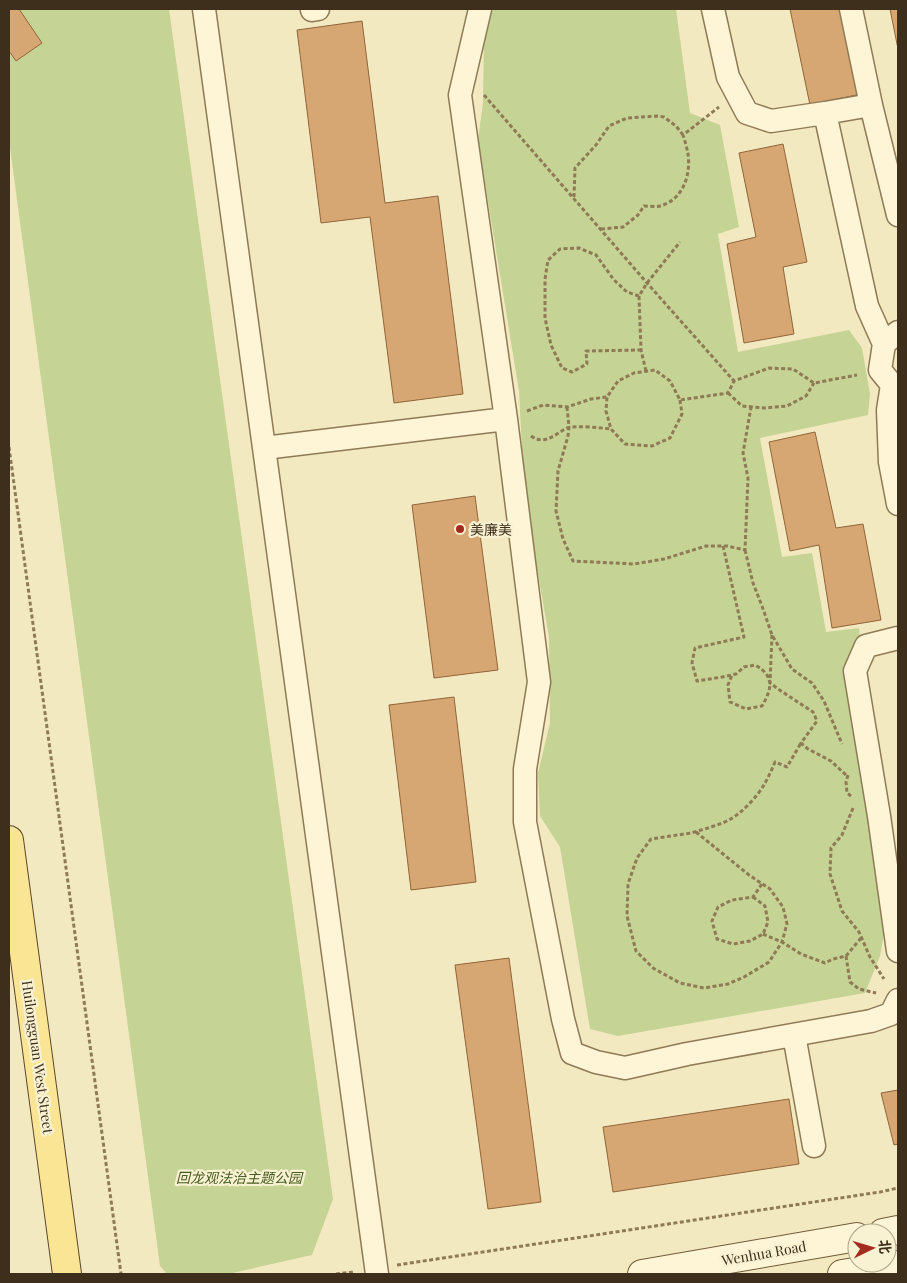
<svg xmlns="http://www.w3.org/2000/svg" width="907" height="1283" font-family="'Playfair Display','Noto Sans SC',serif">
<style>
.green{fill:#c5d394}
.building{fill:#d6a673;stroke:#916539}
.lines{fill:none;stroke-linecap:round;stroke-linejoin:round}
.street-casing{stroke:#8f7a56;stroke-width:25}
.secondary-casing{stroke:#715b39;stroke-width:30}
.primary-casing{stroke:#5c472b;stroke-width:30}
.path{stroke:#8f7a56;stroke-width:3;stroke-dasharray:4 2.5;stroke-linecap:butt}
.street{stroke:#fdf5d6;stroke-width:22}
.secondary{stroke:#fdf5d6;stroke-width:28}
.primary{stroke:#fae595;stroke-width:28}
.poi-dot{fill:#a52b1f;stroke:#f9f2d2;stroke-width:2}
.labels{text-anchor:middle;dominant-baseline:central;stroke-width:4.5;stroke-linejoin:round;paint-order:stroke}
.poi-label{font-size:14px;fill:#3d2f1c;stroke:#f9f2d2;text-anchor:start}
.street-label{font-size:14px;fill:#3d2f1c;stroke:#f9f2d2}
.park-label{font-size:14px;font-style:italic;fill:#475c20;stroke:#f9f2d2}
</style>
<rect width="100%" height="100%" fill="#f3e9c1"/>
<path class="green" d="M9 9H169L333 1199 312 1255 228 1274H167L160 1266 9 140Z
M493 9H676L690 113 720 125 739 227 718 234 738 352 849 330 862 348 870 394 868 415 760 438 782 557 812 553 826 632 859 628 886 922 880 956 865 993 618 1036 590 1029 560 847 540 816 538 773 550 723 549 637 527 511 522 449 519 391 478 140 483 103 484 39Z"/>
<path class="building" d="M9 9H19L42 43 16 61 9 51Z
M790 9H843L861 94 810 105Z
M890 9H898V49Z
M362 21 385 203 438 196 463 394 394 403 370 217 321 223 297 30Z
M783 144 807 262 783 267 794 334 744 343 727 244 756 237 739 153Z
M815 432 836 528 863 524 881 620 832 628 819 545 790 551 769 442Z
M475 496 498 670 434 678 412 505Z
M454 697 476 882 411 890 389 705Z
M509 958 541 1202 488 1209 455 965Z
M898 1090V1144L894 1145 881 1093Z
M789 1099 799 1164 613 1192 603 1127Z"/>
<g class="lines">
<defs>
<path id="street" d="M204 9 377 1274
M480 9 460 95 506 419 539 682 525 769V822L563 1019 572 1053 596 1062 625 1068 687 1054 871 1021 891 1014 898 1000
M713 9 728 77 747 113 771 121 825 113
M851 9 871 105
M312 10 318 9
M898 332 884 344 880 370 898 392
M884 344 867 306 825 113 871 105 898 215
M892 385 888 410 890 462 898 504
M264 448 506 419
M898 638 866 646 855 671 879 816 898 951
M794 1035 814 1146"/>
<path id="secondary" d="M883 1233 898 1230
M642 1274 857 1237
M842 1274 898 1265"/>
<path id="primary" d="M9 840 67 1274"/>
</defs>
<use href="#street" class="street-casing"/>
<use href="#secondary" class="secondary-casing"/>
<use href="#primary" class="primary-casing"/>
<path class="path" d="M484 95 647 283 734 381
M574 197 575 168 596 145 609 126 627 118 657 116 664 117 676 126 683 135
M601 229 623 227 638 215 644 206C649 206 655 207 660 206 683 200 691 175 688 154 687 148 685 141 683 135L719 107
M639 296 627 292 614 280 596 255 579 248 560 249 548 260 545 279V318L551 345 562 368 572 372 587 364 586 351 641 350
M646 371 641 350 639 296 647 283 680 242
M728 393 742 406 765 408 787 406 806 396 814 383
M680 400 682 414 670 438 652 446 625 444 611 429 606 411 607 397 618 381 634 373 655 370 670 381 680 400 728 393 734 381 769 368 793 369 814 383 857 375
M567 407 569 427 568 436 558 471 556 511 563 539 573 561 634 564 664 559 706 546H727L745 550 748 478 743 453 751 407
M527 411 543 405 567 407 591 399 607 397
M531 436C545 446 555 434 567 428 574 425 602 428 611 429
M9 447 121 1274
M723 546 744 637 695 648 692 663 697 681 722 677 736 674 744 667 755 665C775 676 772 689 762 706L746 709 730 702 728 685 732 675
M745 550 753 583 762 606 772 635 792 669 812 683 824 701 842 744
M772 635 770 683 781 691 813 712 817 721 801 743 808 749 831 761 847 776
M848 775 846 782 847 793 851 796
M853 808 842 835 831 848 830 874 842 911 859 932 870 957 884 979
M696 832 749 875 770 889 783 907 787 924 782 942 769 962 744 977 728 984 704 988 680 983 653 968 636 951 627 916 628 884 637 858 651 839 691 833C704 829 717 826 729 820 742 813 758 796 765 783 769 776 772 769 775 762L787 767 801 743
M753 897 765 906 768 922 763 934 750 941 733 944 717 939 712 921 718 907 732 900 753 897 762 884
M763 934 782 942 801 954 825 963 833 959 846 956 850 982 859 989 876 993
M846 956 861 938
M397 1265 880 1192 898 1188
M336 1274 354 1272"/>
<use href="#street" class="street"/>
<use href="#secondary" class="secondary"/>
<use href="#primary" class="primary"/>
</g>
<circle class="poi-dot" cx="460" cy="529" r="5"/>
<g class="labels">
<g class="poi-label">
<text x="470" y="529">美廉美</text>
</g>
<g class="street-label">
<text transform="translate(38 1057) rotate(82)">Huilongguan West Street</text>
<text transform="translate(764 1253) rotate(-10)">Wenhua Road</text>
</g>
<g class="park-label">
<text x="239" y="1177">回龙观法治主题公园</text>
</g>
</g>
<rect width="907" height="1283" fill="none" stroke="#3d2f1c" stroke-width="20"/>
<g transform="translate(872 1248) rotate(85)"><circle r="24" fill="#f9f2d2" stroke="#aea489"/>
<path d="M0-4L9 19L0 12L-9 19Z" fill="#a52b1f"/>
<text y="-8" font-size="14" font-weight="bold" text-anchor="middle" fill="#3d2f1c">北</text>
</g>
</svg>
